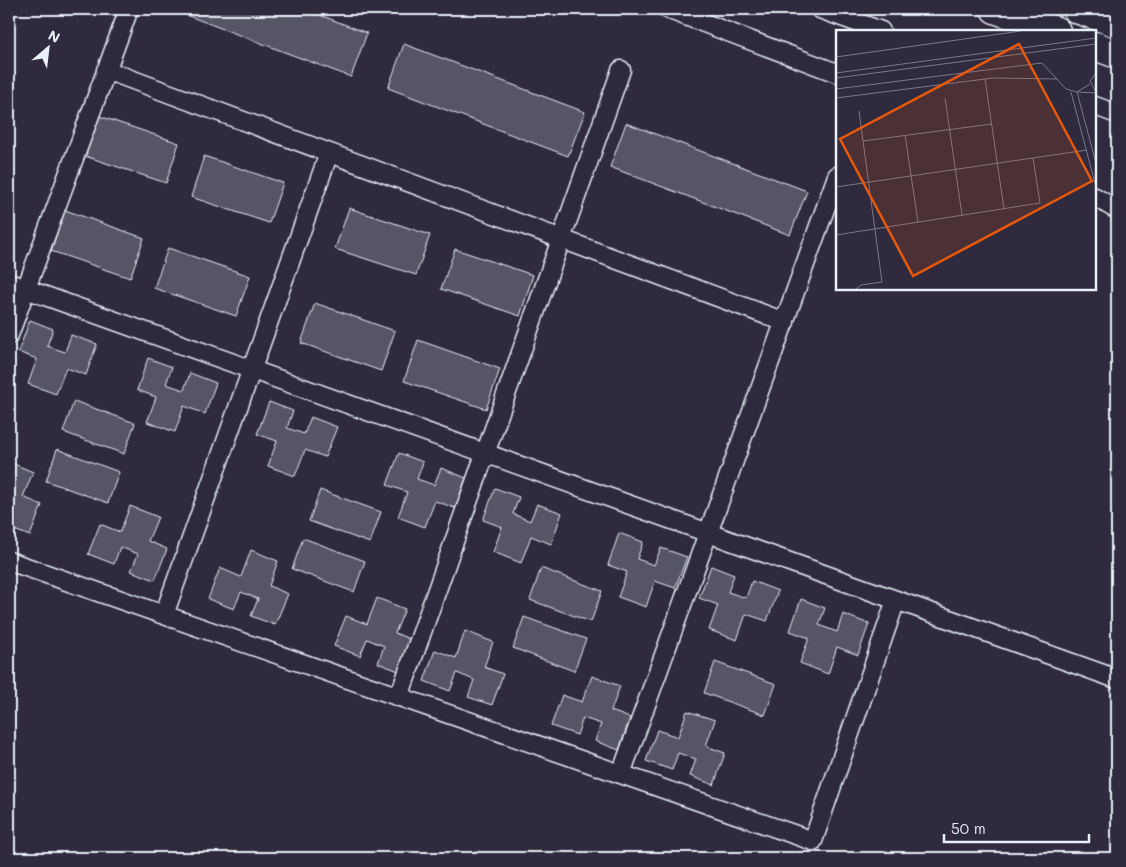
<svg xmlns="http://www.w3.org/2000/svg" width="1126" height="867" font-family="Mali,sans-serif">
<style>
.building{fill:#575565;stroke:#e8f1f8}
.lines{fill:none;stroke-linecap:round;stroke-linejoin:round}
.minor-casing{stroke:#e8f1f8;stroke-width:21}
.motorway-casing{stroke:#e8f1f8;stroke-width:31}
.minor{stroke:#2f2a3d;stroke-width:18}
.motorway{stroke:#2f2a3d;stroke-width:28}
.inset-road{fill:none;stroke:#797a88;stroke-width:1}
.view{fill:#e8590c;fill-opacity:0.15;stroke:#e8590c;stroke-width:2.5}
.inset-edge{fill:none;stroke:#e8f1f8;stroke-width:2.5}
</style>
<rect width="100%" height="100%" fill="#2f2a3d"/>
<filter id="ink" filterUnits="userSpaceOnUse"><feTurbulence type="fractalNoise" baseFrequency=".02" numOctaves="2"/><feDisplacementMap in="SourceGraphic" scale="10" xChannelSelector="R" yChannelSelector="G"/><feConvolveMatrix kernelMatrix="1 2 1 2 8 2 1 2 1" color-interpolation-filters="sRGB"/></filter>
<g filter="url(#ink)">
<path class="building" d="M170 9H304L367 33 351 77Z
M404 44 585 112 568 156 388 88Z
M99 116 179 143 166 183 85 156Z
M626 123 807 191 790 235 610 167Z
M204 156 283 183 269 223 191 197Z
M349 208 430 235 416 275 335 249Z
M65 210 144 238 130 278 51 251Z
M168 248 250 276 236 316 154 288Z
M455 249 533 275 520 316 441 289Z
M315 303 395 331 381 371 301 343Z
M30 320 53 329 47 346 65 352 71 335 97 344 86 375 66 368 56 394 28 384 37 359 18 352Z
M418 340 500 369 486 409 404 381Z
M148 358 172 367 166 384 184 390 190 373 216 383 205 414 184 406 175 432 147 422 156 397 137 390Z
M74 401 135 423 124 454 63 432Z
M269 402 293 411 287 428 304 434 311 417 337 427 325 457 305 450 295 476 268 466 277 441 257 434Z
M57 449 119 472 108 503 46 481Z
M399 453 423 462 417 479 434 485 441 468 466 478 455 508 435 501 425 527 398 517 407 492 387 485Z
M9 462 33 472 23 497 42 505 30 536 9 528 13 510 9 508Z
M495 488 519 497 513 514 530 521 537 504 562 513 551 544 531 536 521 563 493 552 502 527 483 520Z
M320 490 381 512 370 543 309 521Z
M130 506 158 517 148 541 167 549 155 580 131 571 138 554 120 547 114 564 88 554 100 524 120 532Z
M619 533 643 542 637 559 654 565 661 548 687 557 675 588 655 581 646 607 618 597 627 572 608 565Z
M303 538 365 561 354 592 292 569Z
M251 550 278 561 269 586 288 594 275 625 251 616 258 599 241 592 234 609 208 599 220 568 241 577Z
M711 566 734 575 728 592 746 598 752 581 778 591 767 621 746 614 737 640 709 630 718 605 699 598Z
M541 568 602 591 591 622 530 600Z
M377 598 405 609 395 633 414 641 401 672 378 663 384 646 367 639 360 656 334 646 346 616 367 624Z
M801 599 825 608 819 625 837 632 843 614 869 624 858 655 837 647 828 674 800 663 809 638 790 631Z
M524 617 586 639 574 671 513 648Z
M465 631 493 642 484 667 503 674 492 705 468 697 474 680 457 673 450 691 424 681 435 650 456 658Z
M715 662 776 684 765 715 704 693Z
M592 676 620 686 611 711 630 718 619 750 595 741 601 724 583 718 577 735 551 726 562 695 582 702Z
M687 711 715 720 706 746 725 753 714 785 690 776 696 759 678 753 672 770 646 761 657 730 678 737Z"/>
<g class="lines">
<defs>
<path id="minor" d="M667 9 837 73
M820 9 881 31
M106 70 785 322
M1095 106 1117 114
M1095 197 1117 210
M9 283 1117 679
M9 335 129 9
M9 561 813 841 896 600
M164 615 329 153
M399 697 621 70
M621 774 837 176"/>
<path id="motorway" d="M995 9 1056 31
M1077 9 1117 23
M1095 46 1117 54"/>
</defs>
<use href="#minor" class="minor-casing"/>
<use href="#motorway" class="motorway-casing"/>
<use href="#minor" class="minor"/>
<use href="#motorway" class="motorway"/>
</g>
</g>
<g transform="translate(836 30)">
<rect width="260" height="260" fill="#2f2a3d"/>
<path class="inset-road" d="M0 27 185 1M0 43 260 8M260 43 254 51 260 62M0 48 260 14M149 49 168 179M254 54 241 62 260 63M0 59 206 33 230 59 241 62 260 133M235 62 260 157M0 68 157 48 221 49M109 68 126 185M69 105 82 192M27 111 156 94M0 157 251 120M0 205 204 173 197 128M20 259 25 255 46 252 23 81"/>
<path class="view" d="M183 14 256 151 77 246 4 109Z"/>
<rect width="260" height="260" class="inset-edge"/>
</g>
<rect width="1126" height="867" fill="none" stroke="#2f2a3d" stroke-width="30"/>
<rect x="15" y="15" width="1096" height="837" fill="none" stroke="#e8f1f8" stroke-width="2" filter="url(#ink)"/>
<g transform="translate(48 48) rotate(28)" stroke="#2f2a3d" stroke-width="4" paint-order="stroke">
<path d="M0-4L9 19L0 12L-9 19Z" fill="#e8f1f8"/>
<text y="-8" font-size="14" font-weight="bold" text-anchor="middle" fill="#e8f1f8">N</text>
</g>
<path d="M944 834v8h145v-8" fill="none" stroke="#e8f1f8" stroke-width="2.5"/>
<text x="951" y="834" font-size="15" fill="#e8f1f8" stroke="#2f2a3d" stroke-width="4" paint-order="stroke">50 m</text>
</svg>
